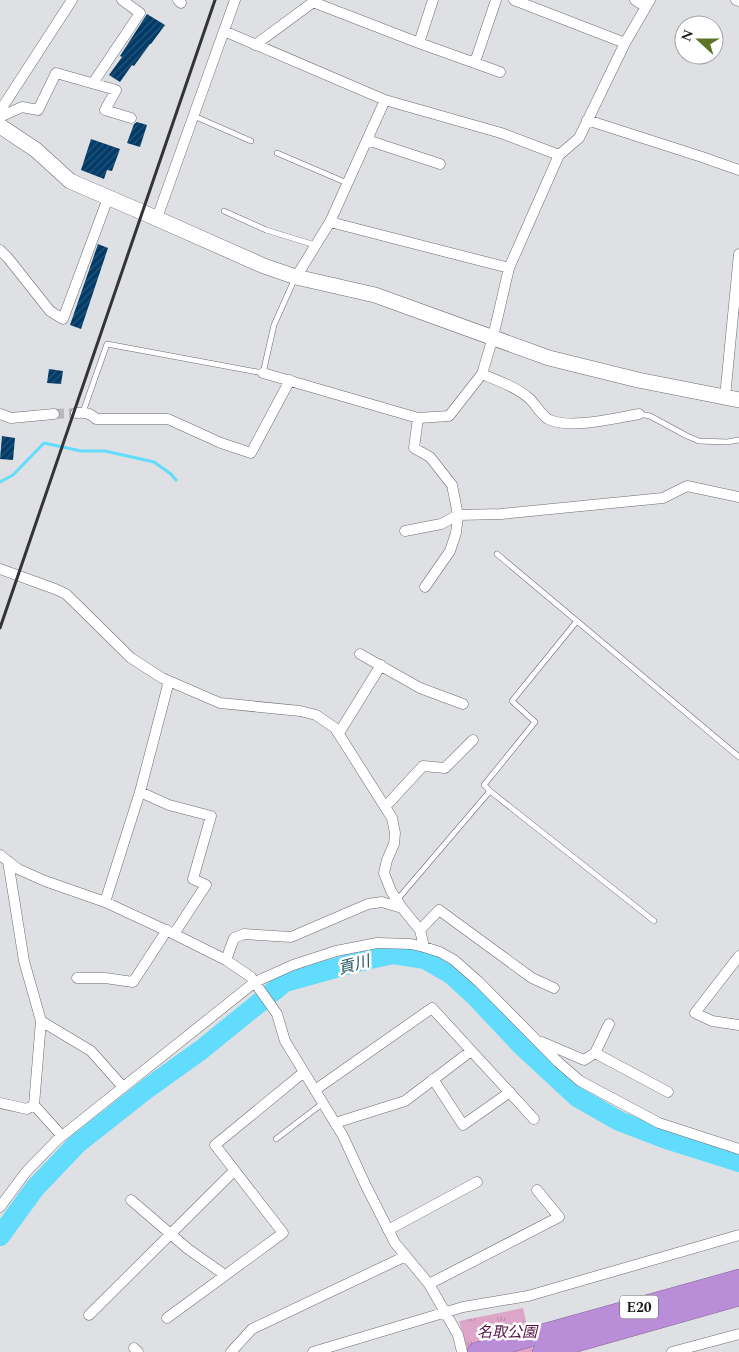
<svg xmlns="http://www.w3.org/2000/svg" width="739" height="1352" font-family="Spectral,'Noto Sans JP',serif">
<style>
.park{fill:url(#park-tufts)}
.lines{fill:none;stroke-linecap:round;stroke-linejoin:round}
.stream{stroke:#62dcfc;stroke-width:3}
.river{stroke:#62dcfc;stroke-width:20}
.building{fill:url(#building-hatch)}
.street-tunnel{stroke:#b8b9bc;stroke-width:10;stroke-dasharray:10 5;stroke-linecap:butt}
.lane-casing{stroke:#6c6c71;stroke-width:6}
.street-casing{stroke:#6c6c71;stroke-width:11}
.secondary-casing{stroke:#6c6c71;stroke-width:16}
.highway-casing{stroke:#826597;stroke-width:20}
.lane{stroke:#fff;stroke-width:5}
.street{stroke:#fff;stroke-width:10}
.secondary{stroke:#fff;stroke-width:15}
.highway{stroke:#ba8dd9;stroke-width:19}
.rail{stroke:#343436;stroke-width:3}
.labels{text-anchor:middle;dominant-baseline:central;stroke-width:5;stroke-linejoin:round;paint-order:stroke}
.shield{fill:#fff;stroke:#5f5f61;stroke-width:1}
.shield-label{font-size:14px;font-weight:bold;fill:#1b1b1d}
.park-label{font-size:15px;font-style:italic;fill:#550e42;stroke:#fff}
.water-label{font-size:16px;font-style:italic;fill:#215562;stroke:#fff}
</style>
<defs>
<pattern id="park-tufts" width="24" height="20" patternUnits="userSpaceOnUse" patternTransform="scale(1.25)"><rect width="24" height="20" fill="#dda6c8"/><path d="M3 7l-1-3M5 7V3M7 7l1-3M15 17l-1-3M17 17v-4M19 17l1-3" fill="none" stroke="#bd8eab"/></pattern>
<pattern id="building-hatch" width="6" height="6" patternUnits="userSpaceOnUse" patternTransform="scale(1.25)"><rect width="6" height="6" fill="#023b67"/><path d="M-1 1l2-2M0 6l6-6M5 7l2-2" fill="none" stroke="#275578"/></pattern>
</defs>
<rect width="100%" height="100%" fill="#dfe0e4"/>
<path class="park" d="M523 1308 533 1352H468L459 1321Z"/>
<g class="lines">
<path class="stream" d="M0 482 13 475 44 443 81 451H105L154 462 171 474 176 480"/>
<path class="river" d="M0 1236 35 1188 77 1144 148 1088 201 1050 285 982 357 962 393 954 425 959 451 974 474 995 522 1046 577 1097 619 1121 666 1139 739 1162"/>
</g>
<path class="building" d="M147 14 165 25 151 44H150L134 66 132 65 120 82 109 75 122 57 120 56Z
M137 122 147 125 140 147 127 143 134 124Z
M91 139 120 149 112 171 107 170 104 179 81 170Z
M98 244 108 248 81 329 70 325Z
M49 369 63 371 61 384 47 383Z
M2 436 15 438 13 460 0 459Z"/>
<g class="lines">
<path class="street-tunnel" d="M54 414 76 413"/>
<defs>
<path id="lane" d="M194 116 251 141
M277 153 347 183
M224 211 266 230 315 245
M83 412 107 344 263 373 274 325 295 278
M639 414 650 416 687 436 699 441 727 442 739 440
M497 554 739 757
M490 791 654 921
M397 900 490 791 484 785 535 722 512 701 577 621
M276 1139 323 1103"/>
<path id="street" d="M178 0 181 3
M514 0 625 43
M635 0 646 7
M736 0 739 1
M313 2 419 43 500 72
M224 31 385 100 501 133 559 155
M419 43 433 0
M255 45 316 0
M475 62 496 0
M93 83 140 13 122 0
M0 111 72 0
M0 117 22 107 38 110 56 73 116 90 105 110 131 118
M587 120 702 157 739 170
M367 140 440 164
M157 218 235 0
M330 222 509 268
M0 250 8 258 50 311 63 319 108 198
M296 277 330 222 385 100
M263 373 418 418 449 416 482 374 493 337 509 268 559 155 579 138 625 43 650 0
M482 374C499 381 516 387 530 399 536 405 541 415 548 419 569 430 615 418 639 414
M725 397 739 254
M76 413C85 412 90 413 96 419H168L221 443 251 453 290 380
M0 414 11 418 54 414
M418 418 414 448 430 457 452 485 458 515 456 533 450 551 425 587
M405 531 441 524 458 515 501 514 663 498 687 486 739 497
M0 569 55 589 66 594 131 658 162 678 220 703 300 711 316 715 335 728 392 818 395 833 394 844 387 860 384 873 391 891 402 908 420 930 424 947
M360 654 420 688 463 704
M339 733 381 665
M140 792 169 805 211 816 193 879 206 885 174 934
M385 807 423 766 445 768 473 740
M0 855 18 869 45 881 105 902 174 934 226 960 251 977 277 1014 285 1041 343 1136 366 1186 395 1243 429 1284 458 1335 462 1352
M8 861 24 961 41 1021 91 1051 123 1087
M105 902 140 792 169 681
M420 930 439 910 532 978 554 988
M739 956 695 1013 712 1021 739 1025
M226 960 234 938 244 934 291 937 368 904 382 902 402 908
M77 978H105L133 982 167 930
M542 1042 584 1060 595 1053 609 1024
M595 1053 668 1092
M433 1079 463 1125 510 1092
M315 1090 432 1008 534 1119
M0 1103 27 1109 34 1105 41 1021
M34 1105 62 1136
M335 1123 405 1101 471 1051
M131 1200 188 1249 225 1275
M0 1207 26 1172 57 1140 255 982 293 965 336 951 377 943 411 944 424 947 440 952 454 960 479 982 558 1062 580 1081 659 1123 739 1149
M388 1230 477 1182
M429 1284 559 1217 537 1190
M89 1315 234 1171
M167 1318 283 1233 215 1145 304 1072
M134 1348 138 1352
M231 1352 252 1329 406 1256
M313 1352 463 1307 528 1296 739 1235
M672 1352 739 1334"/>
<path id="secondary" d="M0 126 36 150 70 181 142 212 264 266 296 277 375 295 549 358 638 380 739 400"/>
<path id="highway" d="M477 1352 739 1279
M542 1352 739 1296"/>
</defs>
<use href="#lane" class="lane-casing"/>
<use href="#street" class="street-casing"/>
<use href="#secondary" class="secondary-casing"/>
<use href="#highway" class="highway-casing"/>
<use href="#lane" class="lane"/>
<use href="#street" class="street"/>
<use href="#secondary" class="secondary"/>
<use href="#highway" class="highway"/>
<path class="rail" d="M0 628 215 0"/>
</g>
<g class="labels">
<rect class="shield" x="620" y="1295.5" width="38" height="23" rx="4"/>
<g class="shield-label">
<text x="639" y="1307">E20</text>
</g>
<g class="park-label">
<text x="507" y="1332">名取公園</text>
</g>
<g class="water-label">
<text transform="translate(354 965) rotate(-15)">貢川</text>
</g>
</g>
<g transform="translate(699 40) rotate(291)"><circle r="24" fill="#ffffff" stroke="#a4a4a5"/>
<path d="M0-4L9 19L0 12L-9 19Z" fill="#5b7427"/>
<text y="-8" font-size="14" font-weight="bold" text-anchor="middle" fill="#1b1b1d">N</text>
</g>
</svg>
